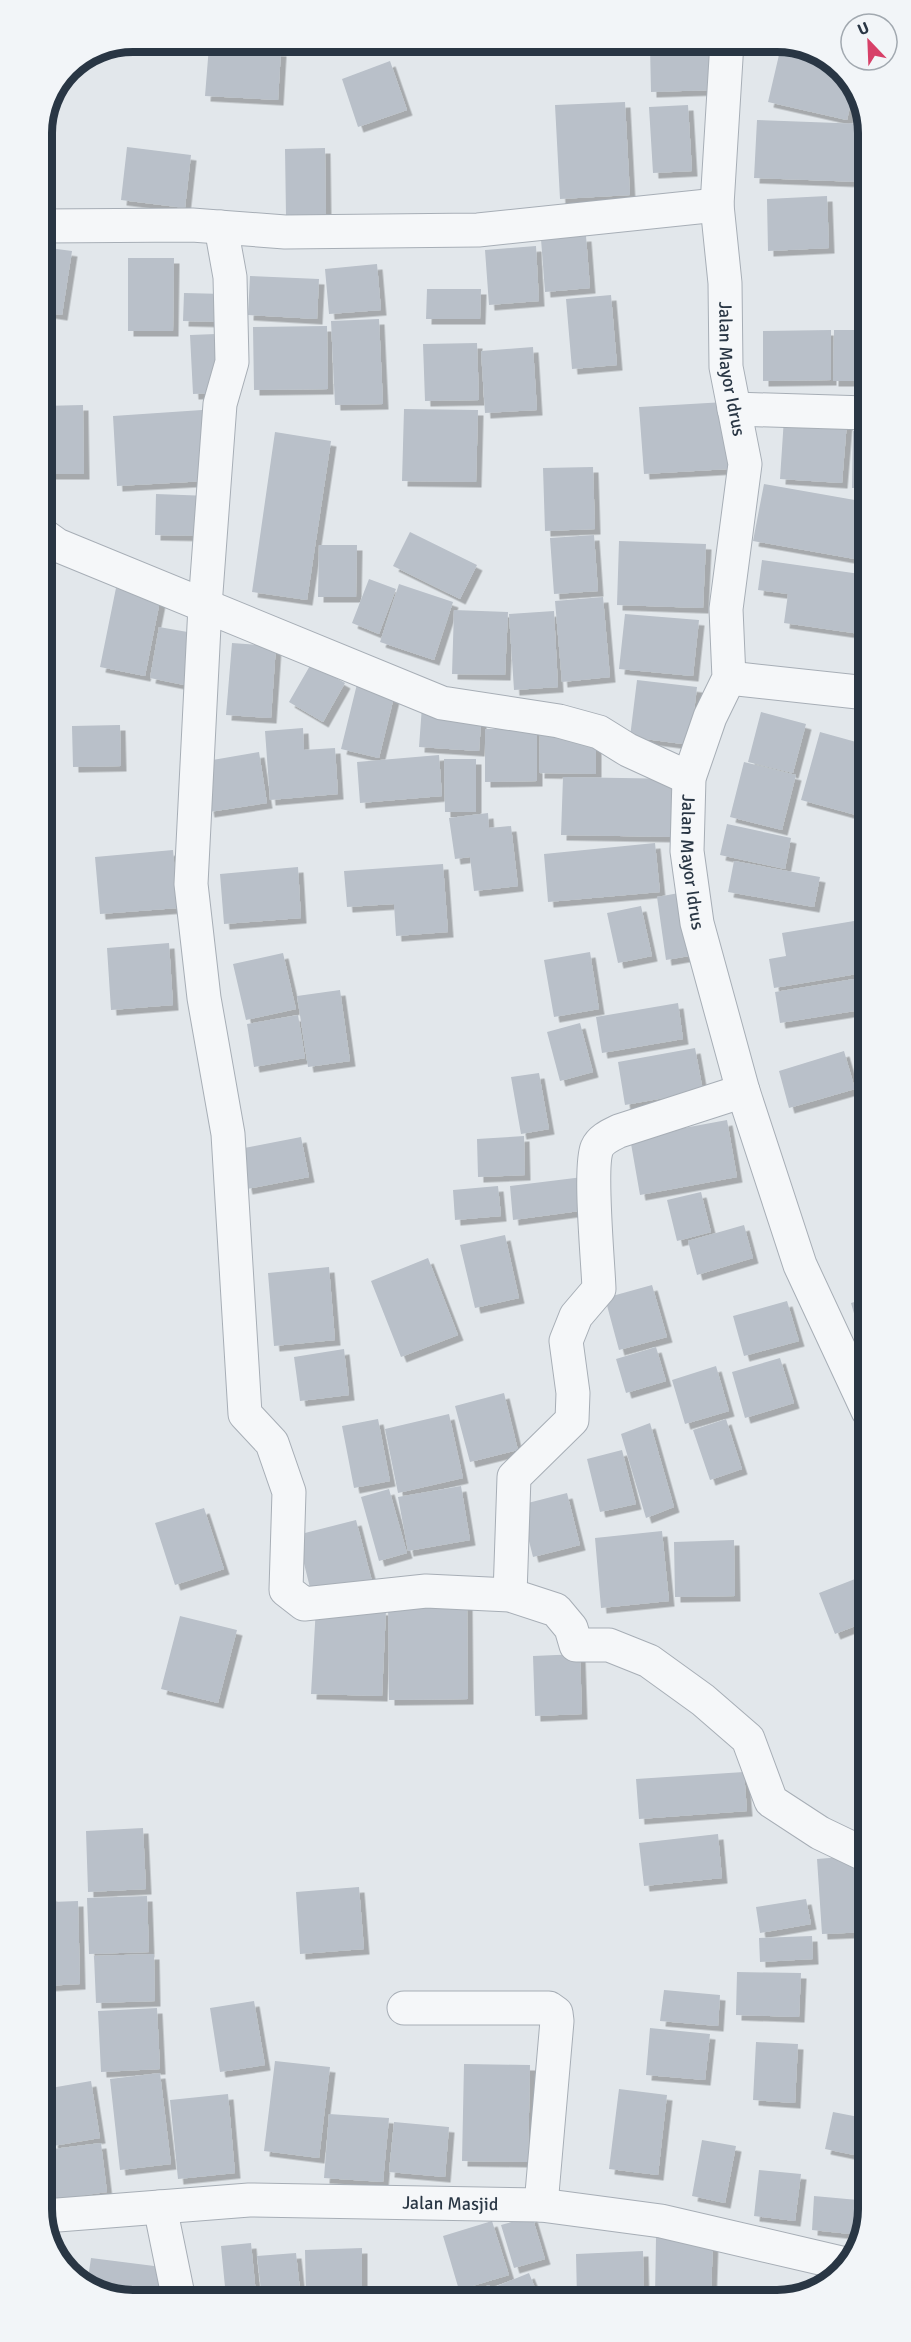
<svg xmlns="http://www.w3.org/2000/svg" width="911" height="2342" font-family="Signika,sans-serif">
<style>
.building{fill:#b9c0c9;filter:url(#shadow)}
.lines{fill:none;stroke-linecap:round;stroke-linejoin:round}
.minor-casing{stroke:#a7aeb6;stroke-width:35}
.minor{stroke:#f5f7f9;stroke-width:33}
.labels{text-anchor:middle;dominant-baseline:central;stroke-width:4.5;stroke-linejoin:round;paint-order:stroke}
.street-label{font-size:18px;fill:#293644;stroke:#f2f5f8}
.rim{fill:none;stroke:#293644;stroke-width:8}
</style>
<defs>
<filter id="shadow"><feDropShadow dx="5.5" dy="5.5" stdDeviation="0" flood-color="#0004"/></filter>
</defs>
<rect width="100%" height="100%" fill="#e2e7eb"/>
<path class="building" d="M536 42H593V46L536 48Z
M782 42 838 64 854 90 847 120 768 102Z
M711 44 713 90 651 92 650 46Z
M209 46 281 51 278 100 205 96Z
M390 61 407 110 358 127 342 79Z
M625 102 630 195 560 199 555 105Z
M688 105 692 171 653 173 649 107Z
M757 120 864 124 861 182 754 178Z
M127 147 191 155 185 208 121 200Z
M325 148 326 215 286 216 285 149Z
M827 196 829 248 768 251 767 199Z
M586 236 590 288 545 292 541 239Z
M536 246 539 301 489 305 485 250Z
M42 247 72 251 62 315 42 312Z
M128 258H174L173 331H128Z
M377 264 381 310 329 314 325 269Z
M250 276 319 279 317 319 248 315Z
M427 289H481L480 319H426Z
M184 293 225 294 224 322 183 321Z
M611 295 617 365 572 369 566 299Z
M379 319 383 404 335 405 331 321Z
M327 326 328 389 254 390 253 327Z
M831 330V380L763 381V331Z
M834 330H866V381H833Z
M216 334 218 393 193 394 190 335Z
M477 343 479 400 425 401 423 344Z
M533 347 537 410 485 413 481 351Z
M725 402 729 469 644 474 639 407Z
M83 405 84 474H43V406Z
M404 409 478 410 476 482 402 481Z
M202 410 206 481 117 486 113 416Z
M784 418 847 422 842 483 780 479Z
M853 431 866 432V488H852Z
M275 432 331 441 307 600 252 592Z
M593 467 595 529 545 531 543 468Z
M764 484 866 502V561L753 541Z
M156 494 210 496 209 536 155 535Z
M410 532 477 565 460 599 393 566Z
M594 535 598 591 554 594 550 538Z
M619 541 706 544 703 608 617 605Z
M319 545H357L356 597H318Z
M762 560 867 575V635L784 623 788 594 758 590Z
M369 579 396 589 379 634 352 623Z
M399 584 453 602 434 660 380 642Z
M116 588 161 596 145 676 100 667Z
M603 597 610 677 562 682 555 601Z
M454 610 508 612 505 675 452 674Z
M554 611 558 687 514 690 509 614Z
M625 614 699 620 693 676 619 669Z
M159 627 199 634 189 686 150 678Z
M232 643 276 646 271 718 226 715Z
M311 664 345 683 323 722 289 702Z
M358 680 396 689 379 758 341 749Z
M637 680 697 687 690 745 630 737Z
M422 706 482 710 479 751 419 747Z
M761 712 806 724 793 773 748 762Z
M120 725 121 766 73 767 72 726Z
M303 728 304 750 335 748 338 794 270 800 265 731Z
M485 729H537V781L485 782Z
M540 732 596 733V774L539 773Z
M820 732 867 745V818L801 800Z
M259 752 267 803 209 812 201 762Z
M439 755 442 796 360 803 357 762Z
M444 759H476V812H445Z
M744 762 796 775 782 830 730 817Z
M563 777 680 779 678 837 561 835Z
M488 813 489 828 511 826 518 886 474 891 470 857 455 859 449 818Z
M727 824 791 838 785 869 720 855Z
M655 843 660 892 548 902 544 854Z
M173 850 178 908 100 914 95 857Z
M734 861 820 877 814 907 728 892Z
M443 864 448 932 396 936 394 904 347 907 344 871Z
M298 867 301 918 224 924 220 874Z
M679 893 689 956 666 960 657 897Z
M641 906 652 956 618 963 607 913Z
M854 921 863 973 774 988 769 959 786 956 782 933Z
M169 943 173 1005 111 1010 107 948Z
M590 952 599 1009 554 1017 544 960Z
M283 953 296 1009 246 1020 233 964Z
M866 977 867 1009 780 1023 775 992Z
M340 990 350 1061 308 1067 297 996Z
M678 1003 683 1039 602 1053 596 1017Z
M298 1015 305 1058 254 1067 247 1024Z
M580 1023 593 1072 560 1081 547 1032Z
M695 1048 703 1091 625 1105 618 1062Z
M844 1051 855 1089 789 1108 779 1071Z
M539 1073 549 1129 521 1134 511 1077Z
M727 1120 737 1177 640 1195 630 1138Z
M524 1136 525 1175 478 1177 477 1139Z
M301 1137 309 1177 247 1189 239 1149Z
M583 1177 587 1210 513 1220 510 1186Z
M498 1186 501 1216 455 1220 453 1190Z
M701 1192 711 1232 677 1241 667 1200Z
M744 1225 753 1258 697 1275 688 1241Z
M868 1229V1273H866L859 1230Z
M505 1235 519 1298 475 1308 460 1245Z
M428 1258 458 1335 401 1357 371 1281Z
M329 1267 335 1340 274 1346 268 1273Z
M652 1285 667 1337 619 1350 605 1298Z
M868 1298V1359H867L851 1303Z
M787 1301 799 1341 744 1356 733 1316Z
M656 1347 666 1381 626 1393 616 1359Z
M344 1349 349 1395 300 1401 294 1357Z
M780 1358 794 1403 745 1418 732 1372Z
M716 1366 729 1411 685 1424 672 1380Z
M504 1393 518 1450 470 1462 455 1406Z
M449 1414 463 1478 398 1493 385 1429Z
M378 1419 390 1481 354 1488 342 1426Z
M726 1419 742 1469 710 1480 693 1430Z
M650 1423 674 1507 646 1518 621 1434Z
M622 1450 636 1504 600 1512 587 1459Z
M461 1486 470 1540 408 1551 398 1497Z
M389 1489 407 1553 379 1561 361 1497Z
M567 1493 580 1545 533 1557 520 1505Z
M204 1508 224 1569 175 1585 155 1523Z
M356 1520 373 1585 313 1600 297 1535Z
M662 1531 669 1601 601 1608 595 1538Z
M734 1540 735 1596 675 1597 674 1542Z
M855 1579 868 1612V1621L835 1634 819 1593Z
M467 1595 468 1699 389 1700 388 1596Z
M316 1607 386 1610 382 1696 311 1694Z
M180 1616 237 1630 218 1703 161 1689Z
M580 1654 582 1714 535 1716 533 1656Z
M868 1703V1745H867L860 1704Z
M868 1770V1806H859L857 1771Z
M744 1772 747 1811 639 1819 636 1779Z
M143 1828 146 1889 88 1892 86 1831Z
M718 1834 722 1878 644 1886 639 1843Z
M866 1855 869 1932 822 1934 817 1859Z
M359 1887 364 1949 300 1954 296 1892Z
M45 1895 52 1896V1902L78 1901 80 1984 45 1986Z
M147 1896 149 1952 89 1954 87 1898Z
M806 1899 811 1924 760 1933 756 1907Z
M812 1936 813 1959 760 1962 759 1938Z
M154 1954 155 2001 96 2003 94 1956Z
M737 1972 801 1973 799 2017 736 2015Z
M664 1990 720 1995 718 2026 660 2021Z
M254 2001 265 2065 220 2072 210 2008Z
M157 2008 160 2069 101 2072 98 2011Z
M650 2028 710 2034 705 2080 646 2075Z
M756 2042 798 2044 795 2103 753 2100Z
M275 2061 330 2067 319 2158 264 2151Z
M464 2064 530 2065 528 2162 462 2161Z
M160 2073 171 2164 120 2170 110 2079Z
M91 2081 100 2138 53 2146 45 2089Z
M619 2089 667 2095 658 2175 609 2169Z
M228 2094 235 2173 178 2179 170 2100Z
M833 2112 869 2119V2158L825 2149Z
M329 2114 389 2118 383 2182 324 2178Z
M394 2122 449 2127 445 2177 389 2172Z
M702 2140 736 2146 725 2203 692 2196Z
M101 2143 107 2192 50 2200 45 2150Z
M759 2170 801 2174 795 2221 754 2216Z
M814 2196 869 2201 860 2235 812 2230Z
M532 2216 545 2259 514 2268 501 2225Z
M492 2221 509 2275 459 2290 443 2236Z
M656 2237 713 2239 711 2297H655Z
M251 2243 256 2294 226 2297 221 2246Z
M362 2248V2299H306L305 2250Z
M643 2251 644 2297 577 2298 576 2254Z
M296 2253 301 2299H262L257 2256Z
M91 2258 162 2267 158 2300 114 2295 87 2285Z
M529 2273 539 2298H502L497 2286Z
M489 2285 494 2298H458Z"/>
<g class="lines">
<defs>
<g id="minor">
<path id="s1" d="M727 42 717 205 725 283 726 367 745 464 726 609 729 678 710 717 689 778 687 851 697 923 743 1091 800 1265 868 1411"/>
<path d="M42 226 192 225 285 232 478 230 717 205"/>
<path d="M221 227 230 277 232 362 220 404 205 606 191 884 204 998 228 1134 245 1414 272 1443 289 1492 286 1590 304 1604 426 1591 510 1595 556 1610 571 1628 576 1645H609L649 1661 703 1700 748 1739 771 1801 820 1833 868 1856"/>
<path d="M734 409 866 413"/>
<path d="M43 535 57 545 442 703 559 721 599 732 628 750 689 778"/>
<path d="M729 678 867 693"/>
<path d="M510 1595 514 1477 572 1420 573 1393 566 1341 576 1316 599 1289C598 1261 589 1168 597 1148 601 1139 611 1135 619 1131L743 1091"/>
<path d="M404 2008H549L556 2013 557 2021 541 2205"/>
<path d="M160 2207 179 2300"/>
<path id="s2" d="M45 2216 249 2200 541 2205 661 2221 850 2265"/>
</g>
</defs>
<use href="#minor" class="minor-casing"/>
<use href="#minor" class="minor"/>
</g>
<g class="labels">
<g class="street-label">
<text stroke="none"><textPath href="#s1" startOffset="328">Jalan Mayor Idrus</textPath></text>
<text stroke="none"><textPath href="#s1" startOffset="832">Jalan Mayor Idrus</textPath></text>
<text stroke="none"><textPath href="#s2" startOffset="406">Jalan Masjid</textPath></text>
</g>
</g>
<path d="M0 0H911V2342H0ZM133 52H777A81 81 0 0 1 858 133V2209A81 81 0 0 1 777 2290H133A81 81 0 0 1 52 2209V133A81 81 0 0 1 133 52Z" fill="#f2f5f8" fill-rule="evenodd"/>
<path class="rim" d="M133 52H777A81 81 0 0 1 858 133V2209A81 81 0 0 1 777 2290H133A81 81 0 0 1 52 2209V133A81 81 0 0 1 133 52Z"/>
<g transform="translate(869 42) rotate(337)"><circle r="28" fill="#f2f5f8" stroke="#a2a9b0" stroke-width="1.5"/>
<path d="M0-4.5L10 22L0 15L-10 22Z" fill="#d74068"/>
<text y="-9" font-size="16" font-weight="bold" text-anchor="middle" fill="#293644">U</text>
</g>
</svg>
